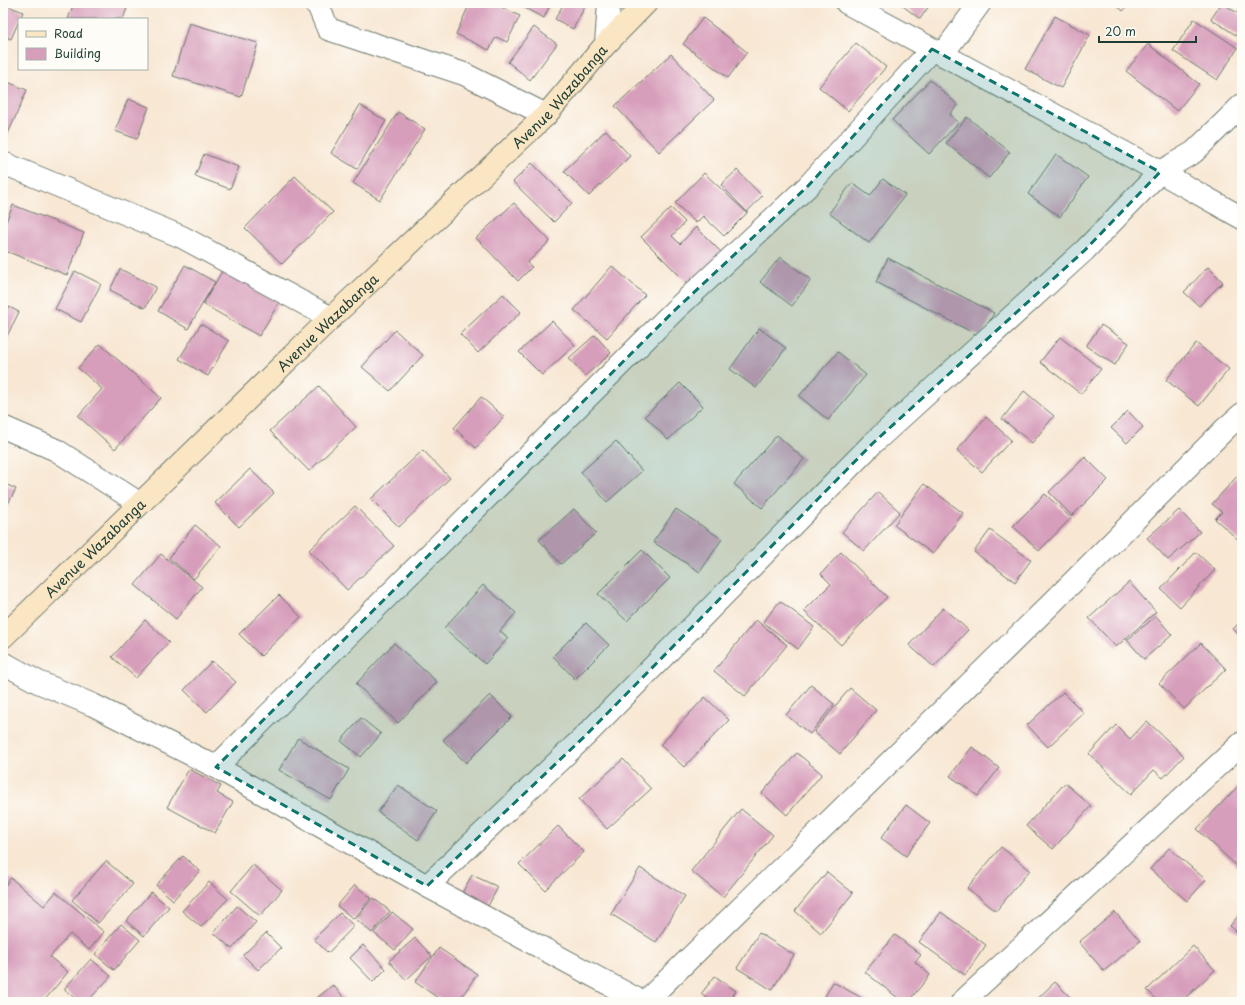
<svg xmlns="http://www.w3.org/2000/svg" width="1245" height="1005" font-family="'Playpen Sans',sans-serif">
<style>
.building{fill:#d79ebb}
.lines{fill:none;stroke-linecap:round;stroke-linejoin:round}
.street-casing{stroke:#6b786c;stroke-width:24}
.secondary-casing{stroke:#6b786c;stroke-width:24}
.street{stroke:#fff;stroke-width:22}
.secondary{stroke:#fbe6c4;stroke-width:22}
.marked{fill:#0f766e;fill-opacity:0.2;stroke:#0f766e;stroke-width:3;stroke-dasharray:8 5;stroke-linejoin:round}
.labels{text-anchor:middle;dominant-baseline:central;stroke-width:3;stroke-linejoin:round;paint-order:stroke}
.street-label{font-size:14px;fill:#1f3d34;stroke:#fdfcf7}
</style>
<rect width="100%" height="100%" fill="#fdfcf7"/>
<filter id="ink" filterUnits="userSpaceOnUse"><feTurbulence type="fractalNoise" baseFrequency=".025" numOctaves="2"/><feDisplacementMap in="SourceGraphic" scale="8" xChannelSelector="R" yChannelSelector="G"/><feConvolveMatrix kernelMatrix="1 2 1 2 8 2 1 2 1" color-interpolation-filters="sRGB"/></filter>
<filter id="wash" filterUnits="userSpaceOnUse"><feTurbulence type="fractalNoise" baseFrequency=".012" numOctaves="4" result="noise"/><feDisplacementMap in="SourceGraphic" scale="16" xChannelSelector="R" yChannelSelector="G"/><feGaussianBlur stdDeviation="0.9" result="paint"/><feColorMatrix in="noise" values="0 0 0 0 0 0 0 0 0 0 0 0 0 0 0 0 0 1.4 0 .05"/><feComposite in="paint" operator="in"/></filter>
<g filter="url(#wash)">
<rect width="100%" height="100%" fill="#f8e7d3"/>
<g id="blocks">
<path class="building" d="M74 3H113L127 8 123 19H68Z
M470 3H492L520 16 507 42 496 37 489 50 456 34Z
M515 3H551L544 18Z
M564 3H587L573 29 555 19Z
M899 3H931L920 19Z
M1114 3H1130L1123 11Z
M1222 3 1242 16V39L1211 19Z
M3 4 23 12 11 39 3 36Z
M1055 16 1090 35 1061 88 1025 69Z
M703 18 747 52 728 78 683 44Z
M1194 19 1238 48 1217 80 1173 51Z
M189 23 258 43 241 97 173 76Z
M534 27 557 44 530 80 508 62Z
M856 43 886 67 848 111 819 87Z
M1148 44 1199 84 1177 111 1126 71Z
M671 54 714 100 659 152 615 106Z
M3 80 27 90 7 136 3 134Z
M930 80 958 105 950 114 958 123 929 154 892 120Z
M128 99 149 107 137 139 115 131Z
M360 105 386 121 357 169 331 153Z
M398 112 425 129 380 200 353 183Z
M967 117 1010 152 989 178 946 143Z
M606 130 630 156 589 196 564 171Z
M204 154 239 167 230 189 195 176Z
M1056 154 1088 177 1060 217 1028 194Z
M532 163 572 203 554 222 513 182Z
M737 170 762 196 747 212 721 185Z
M704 173 747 213 724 236 703 216 696 223 675 203Z
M295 176 333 212 282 264 245 228Z
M883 179 905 195 869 243 829 213 852 183 870 196Z
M514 203 550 241 527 263 532 267 518 281 476 238Z
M13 205 84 233 67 275 3 250V229Z
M671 208 685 222 672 236 680 244 696 227 721 252 688 284 641 237Z
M780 257 811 280 792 306 760 282Z
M888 258 994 313 981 337 876 282Z
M185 265 215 282 188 329 158 311Z
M612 266 645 295 607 338 574 310Z
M1208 267 1223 282 1199 306 1184 292Z
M224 268 280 301 259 336 203 304Z
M120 269 156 287 145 308 110 290Z
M75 271 101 284 81 322 55 309Z
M503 294 521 312 478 353 460 334Z
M3 304 19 312 5 340 3 339Z
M552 321 575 345 542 375 519 352Z
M201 324 229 341 208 376 179 359Z
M1101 325 1129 343 1115 365 1086 346Z
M759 328 786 348 756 388 730 369Z
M395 330 423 355 390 391 362 367Z
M595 335 611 353 585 376 569 358Z
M1060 337 1101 369 1081 394 1040 362Z
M1196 343 1229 369 1199 406 1166 380Z
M100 344 161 398 115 449 78 416 102 389 78 368Z
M838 352 866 375 828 420 799 396Z
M680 383 703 406 668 440 645 416Z
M319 386 356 427 309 471 270 431Z
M1024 391 1054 416 1032 443 1002 419Z
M481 397 504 417 476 448 454 428Z
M1128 411 1143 427 1127 443 1111 428Z
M986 417 1011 440 982 472 957 450Z
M777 435 804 459 762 508 734 484Z
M616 441 642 471 607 502 581 472Z
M423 450 450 478 399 527 371 499Z
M1085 457 1108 480 1072 516 1049 492Z
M250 469 274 493 239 527 215 503Z
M1242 471V543L1215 519 1222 512 1212 504Z
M3 483 16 489 4 511H3Z
M924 484 963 513 933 554 894 525Z
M878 492 900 512 864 551 842 532Z
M1045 494 1071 518 1039 551 1013 526Z
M355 506 394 546 347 590 309 550Z
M574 509 596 533 561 564 539 540Z
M676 509 722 539 700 572 653 542Z
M1179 510 1200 532 1168 560 1147 538Z
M195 525 221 546 194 579 169 558Z
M990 530 1031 560 1015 582 974 552Z
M642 550 670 578 627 621 598 594Z
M841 552 887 597 841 645 804 611 831 584 821 574Z
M1196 552 1215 570 1180 607 1161 589Z
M161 554 202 587 176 619 135 585Z
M1129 582 1156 612 1116 647 1089 618Z
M483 585 516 613 500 631 508 638 485 664 444 628Z
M279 595 301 617 261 656 239 634Z
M780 601 814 627 798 649 763 622Z
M943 608 968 630 934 667 909 645Z
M1156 616 1172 635 1144 659 1127 640Z
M145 620 169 642 136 678 112 657Z
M756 620 787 645 745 696 714 671Z
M1242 620V638L1233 629Z
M586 623 609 645 575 679 553 656Z
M394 643 437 682 398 723 356 684Z
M1201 643 1226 669 1184 709 1159 683Z
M212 661 236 682 207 712 184 690Z
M811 685 834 704 810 734 786 715Z
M850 688 876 710 840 754 814 732Z
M1063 692 1084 713 1048 747 1027 725Z
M490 695 512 717 466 763 443 740Z
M705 697 729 720 684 767 660 745Z
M361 718 381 734 361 757 341 741Z
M1147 721 1184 756 1163 778 1154 770 1131 794 1089 754 1116 725 1130 739Z
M298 738 349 769 331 800 279 770Z
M972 747 999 768 978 796 950 776Z
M797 753 822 774 787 815 762 793Z
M623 759 651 789 607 829 579 799Z
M189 769 221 786 217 793 233 802 215 833 167 807Z
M1242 782V871L1197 829Z
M1065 783 1091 806 1053 849 1026 826Z
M398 785 437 811 418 840 378 812Z
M906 805 930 823 906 856 881 838Z
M741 809 773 835 723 897 691 871Z
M558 826 584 852 545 890 519 864Z
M1001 847 1030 870 996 911 967 888Z
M1169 848 1206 880 1187 901 1150 869Z
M183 856 200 871 173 900 156 885Z
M106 861 133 884 98 923 72 900Z
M253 865 282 890 260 916 231 891Z
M640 868 685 896 656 942 611 914Z
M827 872 853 893 821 933 795 911Z
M472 875 498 887 488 906 462 893Z
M11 878 44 906 56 892 104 932 89 950 70 934 50 957 68 972 43 1002H3V888Z
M209 882 228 899 201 927 182 911Z
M355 885 371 898 354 919 337 906Z
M151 892 169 907 144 936 126 921Z
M373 898 390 911 372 933 356 919Z
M237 906 256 922 232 949 214 933Z
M1242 911V936L1230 926Z
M392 912 413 929 395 950 374 933Z
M941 912 986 945 965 975 919 942Z
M1115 912 1140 941 1104 971 1079 942Z
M340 913 354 926 328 953 314 939Z
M121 924 140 940 114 970 95 954Z
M266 933 281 948 258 970 243 955Z
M759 933 794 955 772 990 737 968Z
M895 935 921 955 915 962 930 975 908 1002H903L865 972Z
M415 938 432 956 406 980 389 961Z
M363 945 386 969 373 982 350 958Z
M1193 946 1215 970 1181 1002H1159L1147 990Z
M439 948 477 974 458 1002H444L415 982Z
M91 959 111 976 87 1002H79L64 989Z
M715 976 736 991 728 1002H712L701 994Z
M833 982 869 1002H822Z
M1055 982 1075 1002H1034Z
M333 985 348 1002H312Z"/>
</g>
</g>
<g filter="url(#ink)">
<use href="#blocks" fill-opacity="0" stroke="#6b786c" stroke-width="1"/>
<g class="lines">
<defs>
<path id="street" d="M315 3 318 5 328 29 464 74 546 115
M847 3 1160 172 1242 218
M606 44 609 3
M942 55 980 3
M3 163 182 237 331 318
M3 427 56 450 139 503
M3 665H7L38 682 93 705 216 767 427 886 642 1002
M216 767 675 310 808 186 932 49
M427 886 586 735 872 444 1085 250 1160 172 1194 152 1242 105
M645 1002 1051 604 1225 429 1242 414
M962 1002 1242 743"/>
<g id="secondary">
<path id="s1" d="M3 637 331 318 546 115 606 44 646 3"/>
</g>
</defs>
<use href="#street" class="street-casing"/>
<use href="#secondary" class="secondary-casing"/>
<use href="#street" class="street"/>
<use href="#secondary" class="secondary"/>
</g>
</g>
<path class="marked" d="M932 49 1160 172 1085 250 872 444 586 735 427 886 216 767 675 310 808 186Z"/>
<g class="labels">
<g class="street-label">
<text stroke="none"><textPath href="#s1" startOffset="776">Avenue Wazabanga</textPath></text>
<text stroke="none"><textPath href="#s1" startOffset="452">Avenue Wazabanga</textPath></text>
<text stroke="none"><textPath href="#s1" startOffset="128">Avenue Wazabanga</textPath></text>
</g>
</g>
<rect width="1245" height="1005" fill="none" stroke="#fdfcf7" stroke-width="16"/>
<rect x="18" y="18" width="130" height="52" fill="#fdfcf7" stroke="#a4b0a9"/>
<rect x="26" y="31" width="20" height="6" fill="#fbe6c4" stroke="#a4b0a9"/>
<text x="54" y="38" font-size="12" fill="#1f3d34">Road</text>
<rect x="26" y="48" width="20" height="12" fill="#d79ebb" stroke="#a4b0a9"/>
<text x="54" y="58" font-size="12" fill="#1f3d34">Building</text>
<path d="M1099 36v6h97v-6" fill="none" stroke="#1f3d34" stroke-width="2"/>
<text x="1105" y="36" font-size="12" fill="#1f3d34" stroke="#fdfcf7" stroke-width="3" paint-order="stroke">20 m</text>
</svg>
